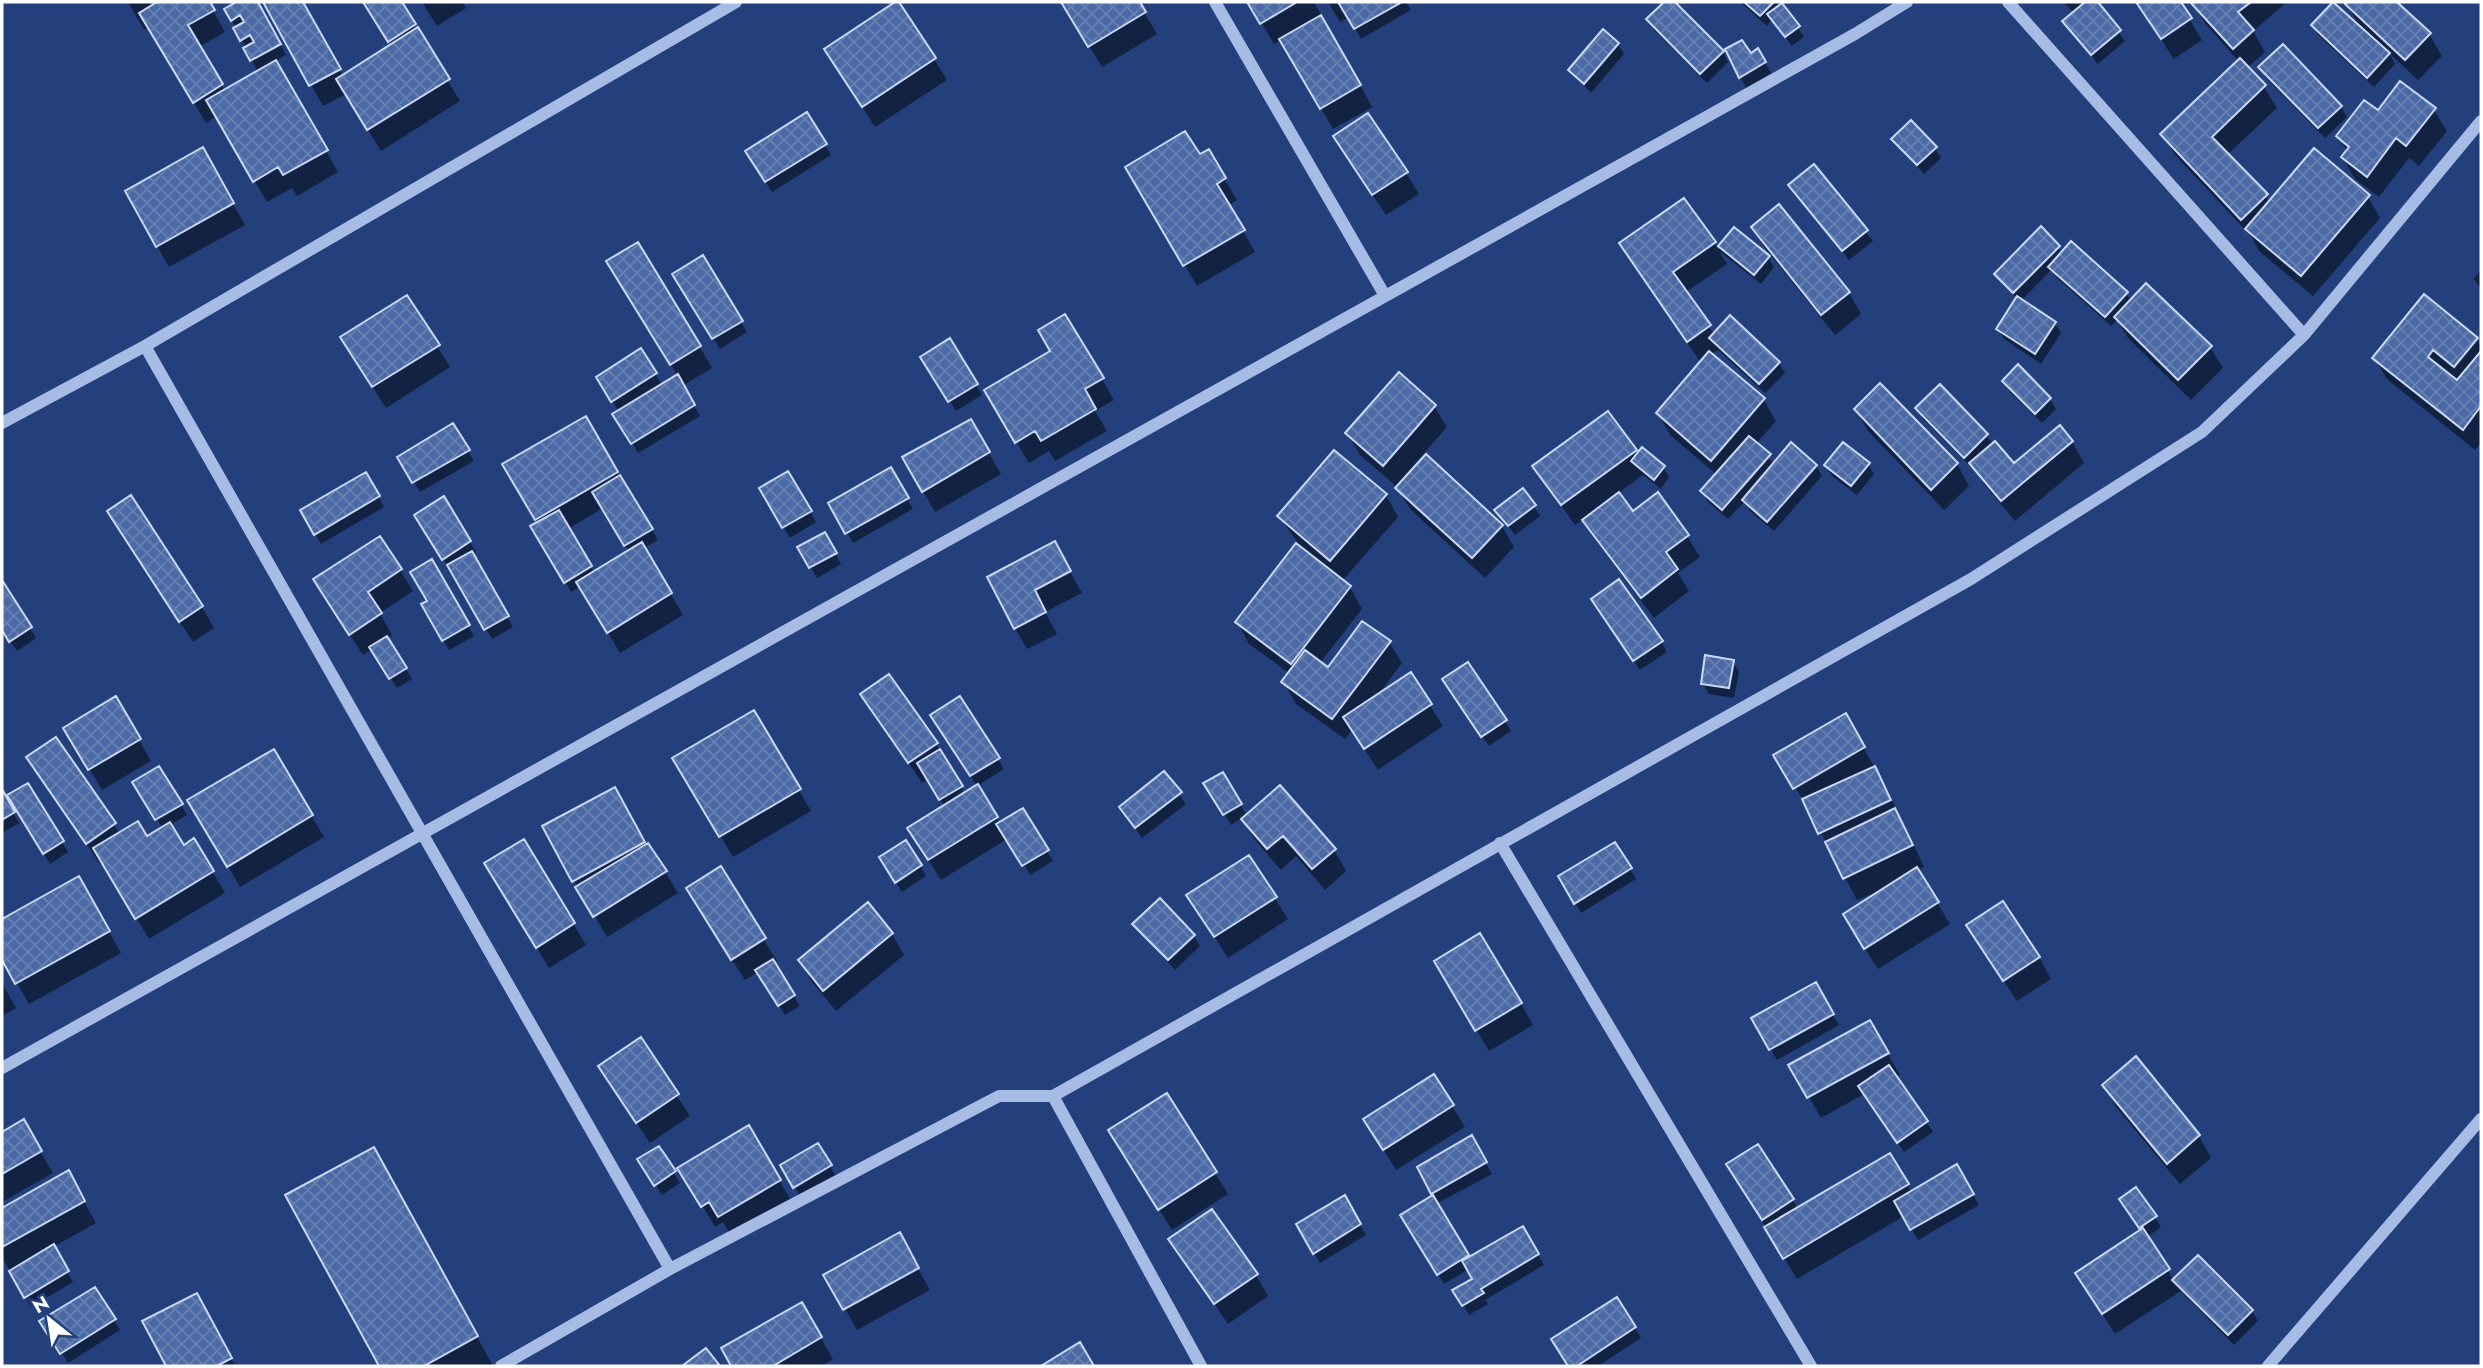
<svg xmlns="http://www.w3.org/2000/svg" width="2483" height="1368" font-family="Jost,sans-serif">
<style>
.shadow{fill:#0007;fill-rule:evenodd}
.building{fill:url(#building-cross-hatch);stroke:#cad8f4;stroke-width:2}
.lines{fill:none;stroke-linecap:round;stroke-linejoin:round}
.minor{stroke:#a7bce5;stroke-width:12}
</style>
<defs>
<pattern id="building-cross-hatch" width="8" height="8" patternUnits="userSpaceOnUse" patternTransform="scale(1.75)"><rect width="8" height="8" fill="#4b6aa5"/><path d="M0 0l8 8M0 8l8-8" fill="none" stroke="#6680b2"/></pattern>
</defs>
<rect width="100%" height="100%" fill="#23407c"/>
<path class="shadow" d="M128 2H208L225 32 199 47 225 91 258 72 226 9 235 4 234 2H256L286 55 274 61 338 172 297 196 292 188 267 202 217 116 206 123 149 27 144 30Z
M265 2H302L343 76 392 46 365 2H400L460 101 381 151 346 94 323 106Z
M422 2H463L466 8 437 26Z
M1062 2H1138L1157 34 1102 67Z
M1249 2H1314L1372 107 1333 129 1282 40 1274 44Z
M1328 2H1406L1411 10 1361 39 1349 17 1340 22Z
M1667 2H1673L1723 52 1728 62 1707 83 1654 30 1648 19Z
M1740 2H1781L1804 37 1792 46 1772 19 1767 26Z
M2063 2H2101L2098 4 2125 41 2098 64 2064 21 2074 13Z
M2136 2H2179L2202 40 2174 59Z
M2192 2H2287L2253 31 2265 52 2247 68 2264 87 2277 108 2227 155 2270 202 2368 197 2380 218 2313 296 2259 251 2251 236 2175 155 2163 134 2239 62 2204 22Z
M2349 2H2394L2429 34 2442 56 2418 80 2389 53 2395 64 2374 87 2319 36 2313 26 2334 3 2359 26 2347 4Z
M1603 32 1618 44 1624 54 1591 93 1570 70Z
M1727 50 1750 56 1758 50 1771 73 1746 88Z
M934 59 947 80 875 127 839 71Z
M2261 68 2341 107 2347 117 2325 138 2266 78Z
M2434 110 2447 131 2419 166 2409 158 2379 197 2355 179 2343 158 2347 152 2339 137 2378 112Z
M807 114 831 155 772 192 753 162Z
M1893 139 1935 148 1941 158 1924 174Z
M202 150 245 225 169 267 157 246Z
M1208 152 1237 200 1228 205 1255 252 1197 286 1127 167 1199 157Z
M1348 158 1406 173 1419 194 1386 215Z
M1814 166 1873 241 1849 260 1797 195Z
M1779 206 1849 293 1861 314 1835 335 1765 248 1753 227Z
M1734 229 1768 257 1774 267 1761 284 1719 251 1727 264 1686 292 1714 334 1779 363 1785 373 1765 393 1718 350 1711 355 1763 399 1776 421 1756 444 1775 465 1816 466 1822 476 1774 531 1750 511 1745 501 1728 519 1708 502 1702 491 1717 475 1670 435 1658 413 1701 363 1621 244 1714 243 1718 249Z
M2058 247 2062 254 2126 293 2131 301 2210 347 2223 368 2191 400 2128 338 2117 320 2111 326 2056 277 2052 269 2021 301 2055 323 2061 333 2041 364 2004 339 1998 329 2017 299 1996 274Z
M702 257 747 332 720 349 675 274Z
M2481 269V290L2474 279Z
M621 283 700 347 712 368 682 386 700 416 638 453 615 414 619 412 598 378 641 351 662 385 678 376Z
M407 297 450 367 386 408 354 359Z
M2477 339 2481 347V447L2480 444 2475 450 2387 379 2374 358Z
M949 340 982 395 956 411 923 357Z
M1102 379 1114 400 1095 411 1107 431 1055 461 1049 451 1029 463 986 391Z
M2004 382 2050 399 2056 409 2042 423 2010 392Z
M1940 386 2014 466 2072 442 2084 463 2015 521 1984 484 1973 465 1971 467 1923 419 1917 409Z
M1434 406 1447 427 1407 473 1502 526 1514 547 1485 578 1410 509 1397 487 1360 455 1348 434Z
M1856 410 1957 464 1969 486 1944 510 1868 431Z
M586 418 658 540 644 548 683 615 620 653 581 586 571 592 533 527 539 524 505 465ZM603 508 629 552 594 573 568 529Z
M970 421 1001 474 935 512 904 458Z
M453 426 474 461 420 492 400 457Z
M1635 451 1638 455 1663 467 1669 477 1661 489 1643 475 1618 493 1633 514 1687 536 1700 557 1678 573 1689 591 1654 618 1597 542 1584 519 1575 525 1534 467Z
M1334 452 1386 495 1398 517 1342 581 1350 587 1362 609 1320 663 1328 670 1389 642 1402 663 1378 695 1410 674 1443 726 1378 770 1352 730 1345 739 1296 704 1284 682 1290 674 1249 644 1237 622 1298 543 1279 516Z
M1868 464 1874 474 1857 495 1832 476 1826 466Z
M890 470 913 509 853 543 831 503Z
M788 473 816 522 790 538 761 489Z
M365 474 384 507 321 544 302 511Z
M443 499 476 552 471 555 513 627 492 639 417 516Z
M1534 506 1540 516 1515 535 1496 510Z
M122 533 202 607 214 628 193 642Z
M825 534 841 564 817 578 799 548Z
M380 538 413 591 380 613 392 635 387 639 412 679 397 688 372 649 363 655 328 601Z
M1054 543 1082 593 1045 612 1057 634 1027 649 1015 628Z
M431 561 474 636 449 650 423 605 429 602Z
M2 583 36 638 17 651 2 629Z
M1599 610 1661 641 1667 652 1640 670Z
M1733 662 1739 672 1734 698 1709 694 1703 684Z
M1450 690 1505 721 1511 731 1489 746Z
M863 694 936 744 965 794 977 787 1000 824 1022 810 1053 861 1030 875 1007 839 941 880 922 850 945 807 928 779 922 783Z
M116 699 151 761 102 790 65 728Z
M753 712 811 811 733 857 687 780Z
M1845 716 1887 789 1924 867 1917 870 1950 924 1878 969 1857 936 1889 887 1857 900 1808 808 1776 756Z
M938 726 998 759 1004 769 977 786Z
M56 739 120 834 147 839 163 829 135 782 159 768 187 815 170 825 183 848 194 841 225 893 149 939 103 862 100 864 28 758Z
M273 751 324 837 240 887 190 801Z
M1164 774 1186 804 1142 838 1121 808Z
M1222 774 1247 816 1334 850 1346 871 1325 890 1296 856 1281 870 1255 840 1242 818 1231 825 1206 783Z
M28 785 68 852 50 864 9 796Z
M2 793 19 823 2 833Z
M627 810 678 893 607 937 574 881Z
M523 841 586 945 549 968 499 885Z
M906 842 926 876 902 892 881 858Z
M1615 844 1636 879 1581 913 1560 877Z
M1249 857 1288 919 1228 958 1188 896Z
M720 869 777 961 773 963 800 1006 785 1015 758 972 745 980 700 910Z
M78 878 121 953 29 1004 2 957V921Z
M1134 924 1194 936 1200 946 1175 970Z
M892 934 904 955 836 1011 812 982 800 961Z
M1981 947 2039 957 2051 979 2017 1001Z
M1436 962 1521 1004 1533 1025 1489 1051Z
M2 983 16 1008 2 1016Z
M1815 984 1839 1025 1777 1060 1753 1019Z
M1869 1022 1900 1075 1895 1077 1933 1132 1904 1152 1864 1094 1821 1118 1791 1065Z
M641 1040 690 1116 650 1143 613 1088Z
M2136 1059 2199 1136 2211 1158 2180 1184 2116 1107 2104 1085Z
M1166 1095 1228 1194 1172 1230 1123 1151Z
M1452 1106 1465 1127 1396 1170 1378 1141Z
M23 1122 53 1173 2 1202V1134Z
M748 1128 792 1202 732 1238 723 1222 715 1227 680 1168Z
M1471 1138 1492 1174 1436 1204 1469 1259 1522 1228 1544 1265 1485 1300 1488 1304 1469 1315 1455 1291 1474 1279 1469 1269 1444 1284 1402 1215 1434 1196 1419 1168Z
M817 1145 836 1176 801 1198 782 1166Z
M1758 1146 1798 1209 1889 1155 1912 1193 1957 1167 1979 1205 1918 1240 1904 1216 1797 1279 1734 1175Z
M658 1148 680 1183 662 1195 646 1170Z
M68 1173 96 1223 53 1247 73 1282 31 1307 2 1257V1210Z
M391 1180 493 1366H381L287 1196Z
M1344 1198 1366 1235 1320 1263 1298 1225Z
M2127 1209 2155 1217 2161 1227 2147 1237 2174 1281 2252 1311 2258 1321 2234 1345 2181 1291 2115 1334 2090 1295 2142 1231Z
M899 1235 930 1290 857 1330 826 1275Z
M1171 1240 1256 1275 1268 1296 1228 1324Z
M1616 1299 1641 1338 1598 1366H1570L1554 1340Z
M801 1304 833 1359 821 1366H733L723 1349Z
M209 1316 235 1366H168L145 1322Z
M114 1320 120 1330 68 1363 48 1332Z"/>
<path class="building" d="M157 2H210L215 10 188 25 223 84 193 103 139 13Z
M236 2H258L281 44 250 61 243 48 254 42 250 35 240 41 233 28 244 22 240 15 231 21 224 9Z
M263 2H303L341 69 309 86Z
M363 2H402L416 24 388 42Z
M895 2H899L936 58 862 107 824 49Z
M1061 2H1140L1146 12 1088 47Z
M1247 2H1297L1260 24Z
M1338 2H1402L1354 29Z
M1664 2H1675L1724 51 1700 74 1646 19Z
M1744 2H1774L1760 16Z
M2085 2H2098L2121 30 2091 55 2062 21Z
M2136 2H2181L2192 18 2161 39Z
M2190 2H2251L2238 12 2254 30 2233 49Z
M2333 2 2390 53 2367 78 2311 25Z
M2347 2H2397L2431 33 2405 60 2345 4Z
M1782 3 1800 26 1785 37 1767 14Z
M1321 15 1361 85 1320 109 1279 39Z
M418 27 450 79 367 130 336 79Z
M1603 29 1619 43 1584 84 1568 70Z
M1742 40 1751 53 1758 48 1766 62 1739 78 1725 49Z
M2283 44 2342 106 2318 128 2258 67Z
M2240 58 2266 85 2212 137 2268 194 2241 220 2160 134Z
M276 60 328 150 283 175 278 167 253 182 206 100Z
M2400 81 2436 108 2406 146 2396 138 2367 177 2341 157 2349 147 2336 136 2364 100 2378 110Z
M807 112 827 144 765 182 745 151Z
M1368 113 1408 172 1372 195 1333 136Z
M1911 120 1937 147 1917 165 1891 139Z
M1185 131 1200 154 1209 149 1226 178 1217 184 1245 230 1183 266 1125 167Z
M203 147 234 203 156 247 125 191Z
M2314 148 2370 195 2301 276 2245 229Z
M1814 164 1868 230 1842 251 1788 185Z
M1684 198 1716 242 1673 272 1711 325 1687 342 1619 243Z
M1779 204 1850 292 1821 315 1751 227Z
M2041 226 2060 246 2013 293 1994 274Z
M1734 227 1770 256 1754 275 1718 246Z
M2071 241 2128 292 2105 317 2048 267Z
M638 242 701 346 670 365 606 261Z
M703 255 743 321 712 339 672 274Z
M2146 283 2212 346 2178 380 2114 317Z
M2424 294 2478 338 2454 367 2433 350 2428 357 2457 380 2481 351V406L2463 430 2372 358Z
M407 295 440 345 372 387 340 337Z
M2017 296 2056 322 2035 354 1996 329Z
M1065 314 1104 378 1085 389 1096 409 1041 441 1035 431 1015 443 984 390 1050 351 1038 330Z
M1730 315 1780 362 1759 384 1709 338Z
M950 338 978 384 948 402 920 357Z
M641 348 657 373 611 402 596 377Z
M1709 351 1765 398 1711 461 1656 413Z
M2018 364 2051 398 2035 414 2002 381Z
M1399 372 1436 405 1383 466 1345 433Z
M678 374 695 405 631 444 612 414Z
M1880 383 1958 463 1931 490 1854 409Z
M1940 384 1988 434 1964 458 1915 408Z
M1608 411 1637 450 1561 505 1532 466Z
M586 416 618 472 535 520 502 464Z
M971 419 990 452 922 492 902 457Z
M453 423 470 450 412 483 397 457Z
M2060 425 2073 441 2001 501 1969 463 1995 441 2014 463Z
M1749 436 1771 454 1722 510 1700 491Z
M1791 442 1817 465 1767 522 1742 500Z
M1843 442 1870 463 1851 486 1824 465Z
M1642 447 1665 466 1654 480 1631 461Z
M1334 450 1387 494 1330 561 1277 516Z
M1426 454 1503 525 1472 558 1395 488Z
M891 467 909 498 845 534 828 503Z
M788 471 812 511 782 528 759 488Z
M366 472 380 496 314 535 300 510Z
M620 475 653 529 624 546 592 492Z
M1523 488 1536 505 1508 526 1494 510Z
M1619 492 1633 511 1658 492 1689 535 1666 552 1678 569 1641 598 1582 520Z
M131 495 203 606 179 622 107 511Z
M444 496 471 541 442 560 414 515Z
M559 510 592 566 564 583 530 526Z
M825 532 837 553 809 568 797 547Z
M380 536 402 569 368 592 382 613 349 635 313 579Z
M1055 541 1071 571 1035 590 1046 612 1014 629 987 577Z
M642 542 672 593 607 633 576 582Z
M1296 543 1351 586 1291 664 1235 622Z
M472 551 509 616 484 630 447 565Z
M432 559 470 625 442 641 421 604 427 601 410 572Z
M1619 579 1663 641 1633 661 1591 599Z
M2 580 32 627 9 642 2 630Z
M1362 621 1391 641 1332 719 1281 682 1305 650 1328 667Z
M387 636 407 668 389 679 369 647Z
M1705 655 1734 660 1729 688 1701 684Z
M1468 662 1507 720 1481 737 1442 679Z
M1411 672 1432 704 1364 749 1343 717Z
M889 674 938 743 908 763 860 694Z
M116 696 141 739 88 770 63 728Z
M960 696 1000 758 970 776 930 715Z
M754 710 801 789 719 837 672 758Z
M1846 713 1865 747 1793 789 1773 755Z
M56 737 116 823 86 844 26 757Z
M274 749 313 815 227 867 187 800Z
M940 749 963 786 939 800 917 763Z
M159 766 183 804 155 820 132 782Z
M1875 766 1891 800 1818 834 1802 799Z
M1164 771 1182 792 1135 828 1119 807Z
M1223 772 1242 804 1223 815 1203 783Z
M28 783 64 841 43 854 7 795Z
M978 784 998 817 928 860 907 828Z
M1280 785 1336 849 1312 869 1283 836 1267 849 1241 819Z
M615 787 645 842 572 882 542 826Z
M2 789 15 812 2 820Z
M1023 808 1049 850 1022 866 996 824Z
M1895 808 1913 845 1843 879 1825 842Z
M138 821 147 836 170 822 184 845 194 838 214 871 135 919 93 848Z
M524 839 575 923 536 948 484 863Z
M906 840 922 865 895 883 879 857Z
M1615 842 1632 868 1574 904 1558 876Z
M648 843 667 871 593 917 575 887Z
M1249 855 1277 897 1214 937 1186 895Z
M721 866 766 938 731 960 686 888Z
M1917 867 1939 902 1864 949 1843 914Z
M79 876 110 931 15 984 2 960V919Z
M1160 898 1195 935 1168 960 1132 924Z
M2003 901 2040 957 2003 981 1966 925Z
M868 902 893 933 823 991 798 960Z
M1480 933 1522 1003 1475 1031 1434 961Z
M773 959 795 995 778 1006 755 970Z
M1816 982 1834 1014 1769 1050 1751 1018Z
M1870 1020 1889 1053 1807 1098 1788 1065Z
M641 1037 679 1094 636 1123 598 1066Z
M2136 1056 2200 1135 2167 1164 2102 1085Z
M1889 1065 1928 1121 1897 1143 1858 1086Z
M1434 1074 1454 1105 1383 1150 1363 1119Z
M1167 1093 1217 1172 1158 1210 1108 1130Z
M24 1119 42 1151 2 1174V1132Z
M749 1125 781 1180 718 1217 709 1202 701 1207 677 1168Z
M1472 1135 1487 1162 1431 1194 1417 1167Z
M818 1143 832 1165 793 1188 780 1165Z
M1758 1144 1794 1199 1762 1220 1726 1164Z
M659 1146 676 1171 654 1186 637 1159Z
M374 1147 478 1336 424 1366H379L285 1195Z
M1890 1153 1909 1184 1783 1259 1764 1227Z
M1957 1164 1974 1194 1910 1230 1894 1201Z
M69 1170 85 1201 2 1247V1208Z
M2136 1187 2157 1216 2139 1228 2119 1199Z
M1345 1195 1361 1224 1313 1254 1296 1224Z
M1433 1195 1469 1255 1437 1275 1400 1215Z
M1212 1209 1258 1274 1214 1304 1168 1239Z
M1523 1226 1539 1254 1481 1289 1484 1293 1462 1306 1452 1290 1472 1279 1462 1261Z
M2143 1228 2170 1269 2102 1314 2075 1273Z
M900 1232 919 1268 843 1310 823 1275Z
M54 1244 69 1271 24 1298 9 1271Z
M2198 1255 2253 1310 2228 1335 2172 1280Z
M95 1287 116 1319 60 1354 39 1321Z
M197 1293 232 1358 217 1366H166L142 1321Z
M1617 1297 1636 1327 1577 1366H1568L1551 1339Z
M802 1302 822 1337 773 1366H731L721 1348Z
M1080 1342 1094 1366H1041Z
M706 1348 720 1366H682Z"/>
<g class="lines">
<path class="minor" d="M1215 2 1384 294
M2008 2 2304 335
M145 346 670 1269
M2 423 145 346 736 2
M1500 843 1811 1366
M2 1068 1855 34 1907 2
M1053 1096 1201 1366
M501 1366 670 1269 999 1096H1053L1971 579 2202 432 2304 335 2481 121
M2268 1366 2481 1119"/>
</g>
<rect width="2483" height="1368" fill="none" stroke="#ffffff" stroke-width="7"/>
<g transform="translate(49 1319) rotate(330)" stroke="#23407c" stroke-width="5" paint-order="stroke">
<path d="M0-5L12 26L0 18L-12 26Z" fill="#ffffff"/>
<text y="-10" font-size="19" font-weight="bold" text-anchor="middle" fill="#ffffff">N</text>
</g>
</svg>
